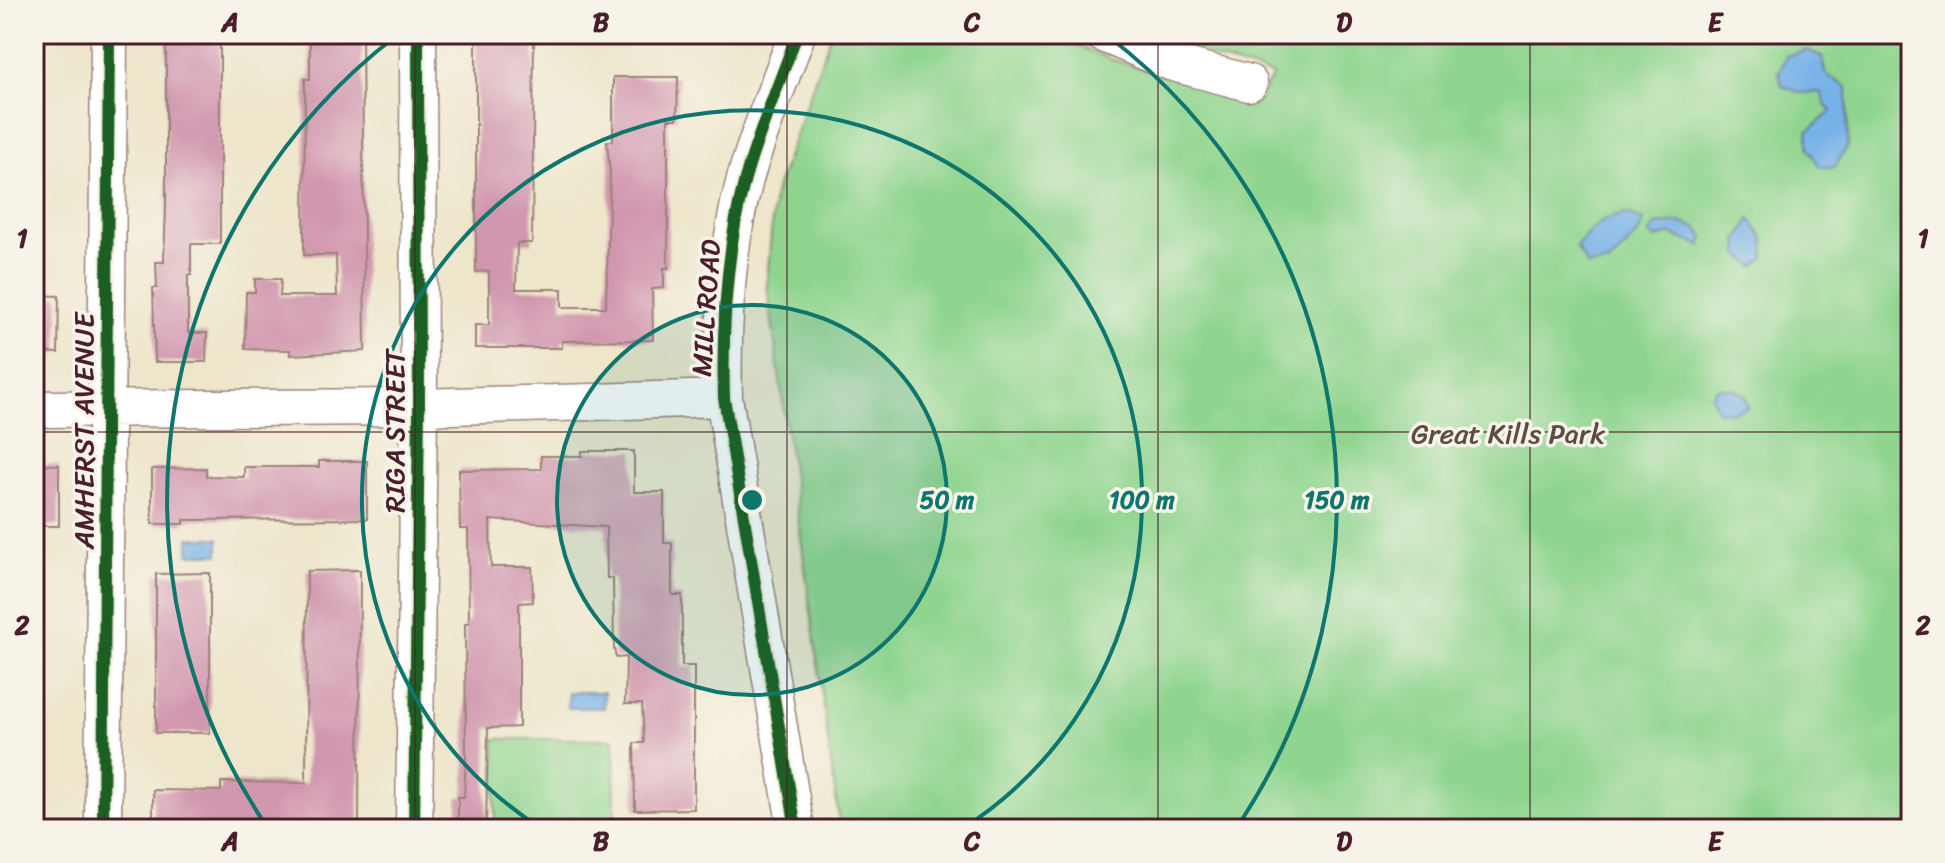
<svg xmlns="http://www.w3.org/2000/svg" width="1945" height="863" font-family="Sriracha,sans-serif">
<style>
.green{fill:#90d58f;stroke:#6d7a5d;stroke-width:2}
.water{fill:#77b2e8;stroke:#60688a;stroke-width:2}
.building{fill:#d197af}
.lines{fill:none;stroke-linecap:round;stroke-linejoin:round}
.minor-casing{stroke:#9c827b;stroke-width:39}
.minor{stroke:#fff;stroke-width:36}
.cycleway-casing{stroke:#f7f3e8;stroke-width:17}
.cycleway{stroke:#1b5e20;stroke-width:12}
.grid{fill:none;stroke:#4a1f2b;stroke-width:2;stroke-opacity:0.55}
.ring{fill:none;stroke:#0f766e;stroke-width:4}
.labels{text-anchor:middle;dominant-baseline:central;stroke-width:7;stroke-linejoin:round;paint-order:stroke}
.street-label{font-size:28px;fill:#4a1f2b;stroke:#f7f3e8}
.park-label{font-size:28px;fill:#5c4c44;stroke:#f7f3e8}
.centre{fill:#0f766e;stroke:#f7f3e8;stroke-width:4}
.ring-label{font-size:24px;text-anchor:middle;font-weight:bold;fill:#0f766e;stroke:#f7f3e8;stroke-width:7;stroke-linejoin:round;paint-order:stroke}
.neatline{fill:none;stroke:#4a1f2b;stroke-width:3}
.grid-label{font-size:26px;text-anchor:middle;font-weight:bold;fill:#4a1f2b}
</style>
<rect width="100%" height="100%" fill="#f7f3e8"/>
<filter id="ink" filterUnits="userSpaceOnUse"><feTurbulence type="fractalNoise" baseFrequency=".0125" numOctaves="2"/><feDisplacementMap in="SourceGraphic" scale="16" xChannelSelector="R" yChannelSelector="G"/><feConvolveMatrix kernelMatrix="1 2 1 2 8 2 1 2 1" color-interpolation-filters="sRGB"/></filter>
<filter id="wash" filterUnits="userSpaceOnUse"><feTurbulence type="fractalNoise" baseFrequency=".006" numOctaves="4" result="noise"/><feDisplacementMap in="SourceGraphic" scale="32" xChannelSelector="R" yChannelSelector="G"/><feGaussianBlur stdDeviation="1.8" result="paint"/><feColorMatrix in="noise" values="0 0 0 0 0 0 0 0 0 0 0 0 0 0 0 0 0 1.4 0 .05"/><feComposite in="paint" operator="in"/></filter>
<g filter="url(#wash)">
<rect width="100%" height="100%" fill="#eee6cb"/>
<path class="green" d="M831 34H1051L1110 59 1258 101 1273 75 1129 34H1911V829H840L767 284 774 195Z
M495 739H614L615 829H495Z"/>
<path class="water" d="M1807 50 1823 57 1825 74 1847 87 1848 145 1835 167H1820L1808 148V131L1832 111 1825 104 1821 92 1801 93 1782 86 1779 72 1786 56Z
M1627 214 1644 221 1638 234 1610 263 1588 266 1576 247C1592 228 1601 217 1627 214Z
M1750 219 1764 239 1765 257 1755 267 1739 254 1738 240Z
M1680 222 1698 228 1704 238 1701 246 1671 234 1655 239 1650 233 1656 225Z
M1717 388 1733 389 1745 396 1748 407 1735 412 1718 411 1711 396Z
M189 538H219V554H189Z
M568 692H604V708H568Z"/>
<g id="blocks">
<path class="building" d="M166 34H220V244H191V275H188V333H207L206 362H155L153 288H157L156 262H164L166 206Z
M310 34H362L365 351 290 355V350L245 349 246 292H255V279H281L280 296H337L336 255H304L305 79H310Z
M476 34H534L532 243H517L516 289H562V307H606L610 174 607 141H613V77H678L677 119H668V268H664V288L652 289 653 340 562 341V348H475V325H489V271L476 272Z
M34 295 59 296 58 353 34 352Z
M582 451H634V492H664V543H672V595H682V666H694V809L635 810 634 743H644L642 704H625L626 657 616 658 614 649 613 578H607L606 527 490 520 491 567H532L533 602 519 603V727L488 728 486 829H458V797H464L466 757 465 623H469L468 529H460L459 470 541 469V456H582Z
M319 461H367V519L184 520V524H152V469L206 468V476L244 477V467H319Z
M34 464 59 465V526H34Z
M360 570 359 829H153V790L221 791V782L306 783 307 571Z
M210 573V733H156V574Z"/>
</g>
</g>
<g filter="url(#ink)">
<use href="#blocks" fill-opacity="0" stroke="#9c827b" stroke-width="2"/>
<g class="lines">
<defs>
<path id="minor" d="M1103 34 1170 62 1249 83
M34 409 419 407 724 398
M103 829 109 34
M414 829 419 407 418 34
M796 829 724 398C722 325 726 250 745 179 759 130 780 82 797 34"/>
</defs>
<use href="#minor" class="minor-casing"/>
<use href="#minor" class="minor"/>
<defs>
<path id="cycleway" d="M103 829 109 34
M414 829 419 407 418 34
M796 829 724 398C722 325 726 250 745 179 759 130 780 82 797 34"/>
</defs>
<use href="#cycleway" class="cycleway-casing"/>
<use href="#cycleway" class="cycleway"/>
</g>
</g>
<path class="grid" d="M415 34V829M787 34V829M1158 34V829M1530 34V829M34 432H1911"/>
<circle cx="752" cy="500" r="195" fill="#0f766e" fill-opacity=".12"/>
<g class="ring">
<circle cx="752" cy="500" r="195"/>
<path d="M542 829A390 390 0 1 1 962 829"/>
<path d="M267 827A585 585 0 0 1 396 36M1108 36A585 585 0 0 1 1237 827"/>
</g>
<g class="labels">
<g class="street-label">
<text transform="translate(706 308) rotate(-86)">MILL ROAD</text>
<text transform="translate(83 431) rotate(-90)">AMHERST AVENUE</text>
<text transform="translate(394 431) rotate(-90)">RIGA STREET</text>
</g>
<g class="park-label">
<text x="1508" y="433">Great Kills Park</text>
</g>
</g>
<circle cx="752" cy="500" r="12" class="centre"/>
<g class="ring-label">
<text x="947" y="508">50 m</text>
<text x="1142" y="508">100 m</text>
<text x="1337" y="508">150 m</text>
</g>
<rect width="1945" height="863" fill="none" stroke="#f7f3e8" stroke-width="88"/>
<rect x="44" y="44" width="1857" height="775" class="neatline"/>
<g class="grid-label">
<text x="230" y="31">A</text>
<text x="601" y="31">B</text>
<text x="972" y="31">C</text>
<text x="1344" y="31">D</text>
<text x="1715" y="31">E</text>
<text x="22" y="247">1</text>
<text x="1923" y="247">1</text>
<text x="22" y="634">2</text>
<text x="1923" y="634">2</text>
<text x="230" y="850">A</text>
<text x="601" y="850">B</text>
<text x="972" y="850">C</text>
<text x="1344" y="850">D</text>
<text x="1715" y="850">E</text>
</g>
</svg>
